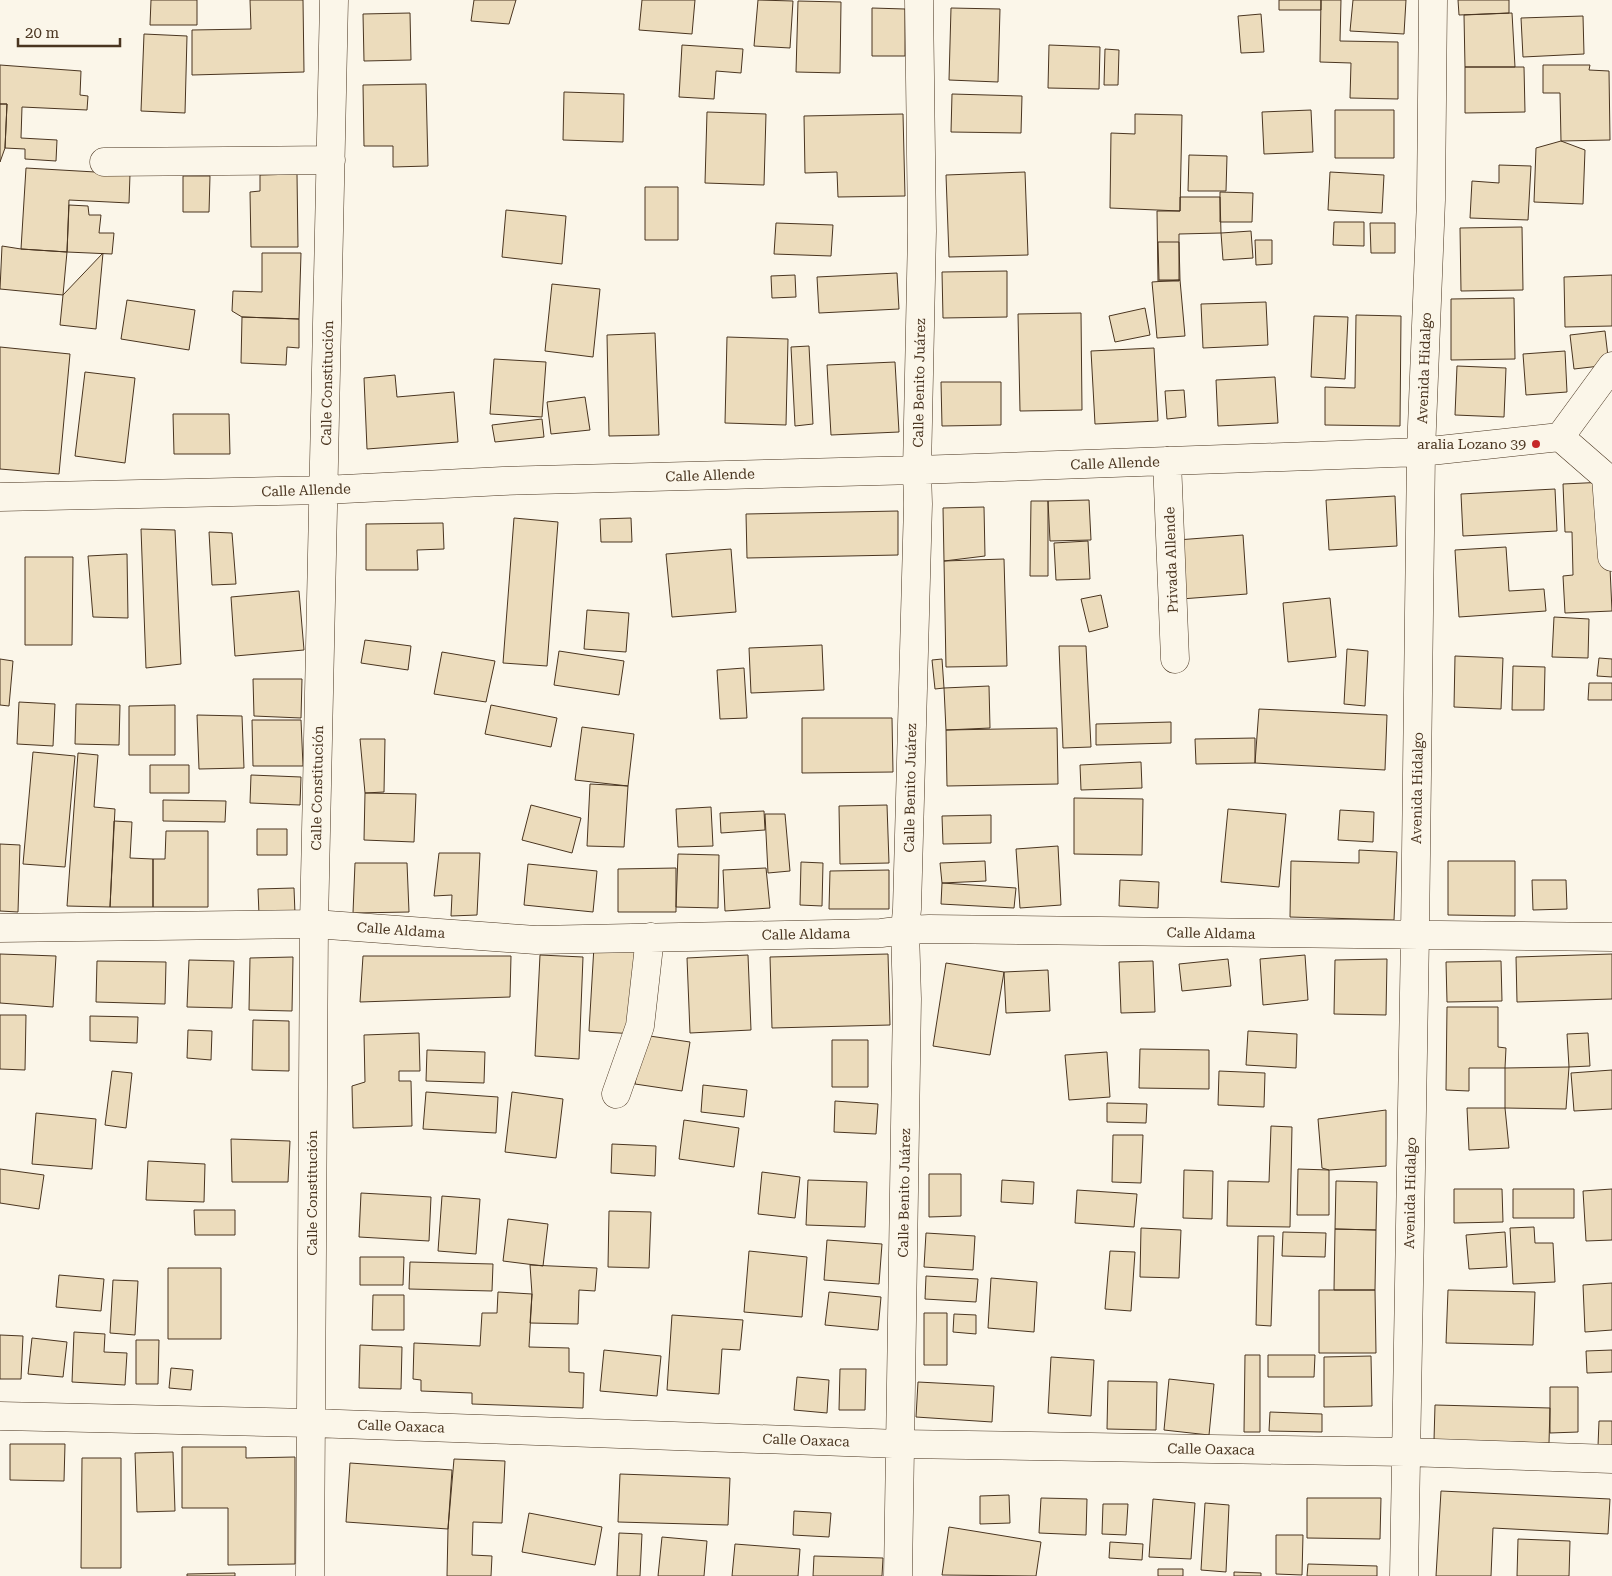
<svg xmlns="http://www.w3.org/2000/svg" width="1612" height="1576" font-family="'Roboto Serif',serif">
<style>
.building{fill:#ecdcbc;stroke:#4a3520}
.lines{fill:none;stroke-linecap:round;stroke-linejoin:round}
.minor-casing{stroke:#4a3520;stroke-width:29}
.minor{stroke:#fbf6e9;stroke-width:28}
.poi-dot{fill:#c62828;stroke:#fbf6e9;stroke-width:2}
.labels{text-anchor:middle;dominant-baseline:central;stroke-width:4;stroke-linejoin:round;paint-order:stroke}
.street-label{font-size:14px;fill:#4a3520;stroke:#fbf6e9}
.poi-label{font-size:14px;fill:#4a3520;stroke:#fbf6e9;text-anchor:end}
</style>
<rect width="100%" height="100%" fill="#fbf6e9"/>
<path class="building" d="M151 0H197V25H150Z
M250 0H303L304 72 192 75V30L251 29Z
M474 0H516L509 24 471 21Z
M642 0H695L692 34 639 30Z
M758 0 793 1 790 48 754 46Z
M1279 0H1321V10H1279Z
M1321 0H1341L1340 41 1398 42V99L1350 98 1351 63 1320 62Z
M1353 0H1406L1404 34 1350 31Z
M1458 0H1509V13L1459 15Z
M798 1 841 2 840 73 796 72Z
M872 8 905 9V56H872Z
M951 8 1000 9 998 82 949 80Z
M410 13 411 60 364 61 363 14Z
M1512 13 1515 67H1465L1464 15Z
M1261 14 1264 52 1241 53 1238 16Z
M1583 16 1584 54 1523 57 1521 18Z
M144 34 187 36 185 113 141 111Z
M682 45 743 49 741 73 716 71 714 99 679 97Z
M1049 45 1100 47 1099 89 1048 88Z
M1105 49 1119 50 1118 85H1104Z
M0 65 81 71 80 95 88 96 87 110 22 107 21 138 57 140 56 161 25 159V149L5 148 7 104H0Z
M1543 65H1590L1589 70 1609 71 1610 140 1561 141 1560 93H1543Z
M1465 67H1524L1525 112 1465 113Z
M426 84 428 166 393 167V146H364L363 85Z
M564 92 624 94 623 142 563 140Z
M952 94 1022 96 1021 133 951 132Z
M0 104H7L5 148 0 162Z
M1311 110 1313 152 1264 154 1262 112Z
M1335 110H1394V158H1335Z
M707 112 766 114 764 185 705 183Z
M903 114 905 196 838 197 837 172 805 173 804 116Z
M1135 114 1182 115 1180 211 1110 208 1111 133 1135 134Z
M1561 141 1585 150 1583 204 1534 202 1536 148Z
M1189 155 1227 156 1226 191H1188Z
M1499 165 1531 166 1528 220 1470 218 1472 181 1499 183Z
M26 168 130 174 129 203 69 200 67 252 21 249Z
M1025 172 1028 255 949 257 946 175Z
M1330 172 1384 175 1382 213 1328 210Z
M297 174 298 247H251L250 192 260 191V175Z
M183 176H210L209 212H183Z
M645 187H678V240H645Z
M1220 192 1253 193 1252 222H1220Z
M1180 197H1220L1221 233 1179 234V281H1158L1157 211H1180Z
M69 205 88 206 89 215H101L99 233H114L112 254 67 252Z
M506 210 566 216 562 264 502 257Z
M1334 222H1364V246L1333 245Z
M776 223 833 225 831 256 774 254Z
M1370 223H1395V253H1371Z
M1522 227 1523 290 1461 291 1460 228Z
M1251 231 1253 258 1223 260 1221 233Z
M1255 240H1272V264L1256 265Z
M1158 242H1179L1180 280H1159Z
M2 246 21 249 67 252 63 295 0 289Z
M103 253 96 329 60 325 63 295Z
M262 253H301L299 319 242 317 232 311 233 291 262 292Z
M1007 271V317L943 318 942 272Z
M897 273 899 309 819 313 817 277Z
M795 275 796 297 772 298 771 276Z
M1612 275V326L1565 327 1564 277Z
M1180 280 1185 336 1157 338 1152 282Z
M552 284 600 289 593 357 545 351Z
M1514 298 1515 359 1451 360V299Z
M127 300 195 310 189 350 121 339Z
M1266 302 1268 345 1203 348 1201 304Z
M1145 308 1150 335 1115 342 1109 316Z
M1081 313 1082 410 1020 411 1018 314Z
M1356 315 1401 316 1400 426 1325 425V387L1355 388Z
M1314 316 1348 317 1345 379 1311 377Z
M242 317 299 319V348L287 347 286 365 241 363Z
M1605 331 1609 365 1574 369 1570 335Z
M655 333 659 435 609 436 607 335Z
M727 337 788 339 786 425 725 423Z
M809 346 813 424 795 426 791 347Z
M0 347 70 354 59 474 0 469Z
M1154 348 1158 421 1095 424 1091 351Z
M1565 351 1567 392 1526 395 1523 354Z
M494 359 546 362 542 417 490 414Z
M895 362 899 432 831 435 827 365Z
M1457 366 1506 368 1504 417 1455 415Z
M85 372 135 378 125 463 75 456Z
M395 375 397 397 454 392 458 442 367 449 364 378Z
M1275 377 1278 423 1218 426 1216 380Z
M941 382H1001V425L942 426Z
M1184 390 1186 417 1167 419 1165 391Z
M585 397 590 430 551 434 547 402Z
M173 414H229L230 454H174Z
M542 419 544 437 495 442 492 425Z
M1606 482 1612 611 1565 613 1563 576 1573 575 1572 532H1565L1563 484Z
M1555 489 1557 531 1463 536 1461 494Z
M1395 496 1397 546 1329 550 1326 500Z
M1089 500 1091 540 1050 541 1048 501Z
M1031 501H1048V576H1030Z
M984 507 985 556 944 561 943 508Z
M898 511V555L747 558 746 514Z
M514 518 558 522 547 666 503 663Z
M631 518 632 542H601L600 519Z
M443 523 444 549 417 550 418 570H366V524Z
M141 529 175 530 181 664 146 668Z
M209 532 232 533 236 584 212 585Z
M1243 535 1247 594 1181 599 1177 540Z
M1088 541 1090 579 1056 580 1054 543Z
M1506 547 1509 591 1544 589 1546 611 1459 617 1455 550Z
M731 549 736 612 672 617 666 554Z
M127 554 128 618 93 617 88 556Z
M25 557H73L72 645H25Z
M1004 559 1007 666 946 667 944 561Z
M299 591 304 650 235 656 231 597Z
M1101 595 1108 627 1089 632 1081 599Z
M1330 598 1336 657 1288 662 1283 603Z
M587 610 629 613 626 652 584 649Z
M1554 617 1589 619 1588 658 1552 657Z
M365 640 411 646 408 670 361 663Z
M822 645 824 690 751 693 749 648Z
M1059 646H1086L1091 747 1063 748Z
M1347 649 1368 651 1365 706 1344 704Z
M559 651 624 661 619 695 554 685Z
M442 652 495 661 486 702 434 694Z
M1455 656 1503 658 1501 709 1454 707Z
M1599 658 1612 659V677L1597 676Z
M0 659 13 661 9 706 0 705Z
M942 659 944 688 935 689 932 660Z
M1513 666 1545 667 1544 710H1512Z
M744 668 747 718 720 719 717 670Z
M253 679H302L301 718 254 716Z
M1589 683H1612V700H1588Z
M989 686 990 728 946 730 944 688Z
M19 702 55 704 53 746 17 744Z
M76 704 120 705 119 745 75 744Z
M175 705V755H129V706Z
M491 705 557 718 551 747 485 734Z
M1259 709 1387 715 1385 770 1255 763Z
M197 715 242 716 244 768 199 769Z
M802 718H892L893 772 802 773Z
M252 720H301L303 766H253Z
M1171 722V743L1096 745V724Z
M582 727 634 734 628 786 575 780Z
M1057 728 1058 784 947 786 946 730Z
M1255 738V763L1196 764 1195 739Z
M360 739H385L384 792 365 793Z
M33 752 75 756 65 867 23 864Z
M78 753 98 755 94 807 115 809 110 907 67 906Z
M1141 762 1142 788 1081 790 1080 765Z
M150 765H189V793H150Z
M251 775 301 777 300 805 250 803Z
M590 784 628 786 624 847 587 846Z
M365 793 416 794 414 842 364 840Z
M1074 798 1143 799 1142 855 1074 854Z
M163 800 226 801 225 822 163 821Z
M531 805 581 818 572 853 522 840Z
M887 805 889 863 840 864 839 806Z
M711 807 713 846 678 847 676 809Z
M1228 809 1286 814 1279 887 1221 882Z
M1340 810 1374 812 1373 842 1338 840Z
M764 811 765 830 721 833 720 813Z
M765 814H785L790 871 768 873Z
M991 815V843L943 844 942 816Z
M114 821 132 822 130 858 153 859V907H110Z
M257 829H287V855H257Z
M166 831H208V907H153V859H165Z
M0 844 20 845 18 912 0 911Z
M1058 846 1061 905 1020 908 1016 849Z
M1359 850 1397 852 1394 920 1290 917 1291 861 1359 863Z
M439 853H480L477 915 451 916 452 895 434 896Z
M678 854 719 855 718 908 676 907Z
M985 861 986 881 942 883 940 863Z
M1448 861H1515V916L1448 915Z
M801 862 823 863 822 906 800 905Z
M355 863H407L409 912 353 913Z
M528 864 597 871 593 912 524 905Z
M676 868V912H618V869Z
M766 868 770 908 725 911 723 870Z
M889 870V909H829L830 871Z
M1120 880 1159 882 1158 908 1119 906Z
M1532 880H1566L1567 909 1533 910Z
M942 883 1016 888 1014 908 941 904Z
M294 888 295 914 259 915 258 889Z
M594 946 639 948 634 1034 589 1031Z
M0 954 56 956 53 1007 0 1003Z
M888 954 890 1025 772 1028 770 957Z
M1612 954V999L1517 1002 1516 957Z
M540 955 583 957 579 1059 535 1056Z
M748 955 751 1030 690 1033 687 958Z
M1305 955 1308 1000 1263 1005 1260 959Z
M363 956H511L510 997 360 1002Z
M293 957 292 1011 249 1010 250 958Z
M1228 959 1231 986 1182 991 1179 964Z
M1387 959 1386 1015 1334 1014 1335 960Z
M189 960 234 961 232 1008 187 1007Z
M97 961 166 962 165 1004 96 1002Z
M1153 961 1155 1012 1121 1013 1119 962Z
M1501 961 1502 1001 1447 1002 1446 962Z
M946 963 1004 972 990 1055 933 1046Z
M1048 970 1050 1011 1006 1013 1004 972Z
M1447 1007H1498V1047L1506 1048 1505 1068H1469V1091L1446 1090Z
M0 1015H26L25 1070 0 1069Z
M90 1016 138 1017 137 1043 90 1041Z
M253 1020 289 1021V1071L252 1070Z
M188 1030 212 1031 211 1060 187 1058Z
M1248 1031 1297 1034 1296 1068 1246 1065Z
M419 1033 420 1071H399V1081H411L412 1126 353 1128 352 1086 365 1082 364 1035Z
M1588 1033 1590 1066 1569 1067 1567 1034Z
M643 1035 690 1042 682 1091 635 1084Z
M832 1040H868V1087H832Z
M1140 1049 1209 1050V1089L1139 1088Z
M427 1050 485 1052 484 1083 426 1081Z
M1107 1052 1110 1097 1069 1100 1065 1055Z
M1569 1067 1566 1109 1505 1108V1068Z
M1612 1070V1109L1574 1111 1571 1073Z
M112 1071 132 1073 126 1128 105 1125Z
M1219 1071 1265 1073 1264 1107 1218 1105Z
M703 1085 747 1090 744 1117 701 1112Z
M426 1092 498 1097 496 1133 423 1129Z
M512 1092 563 1099 556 1158 505 1152Z
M835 1101 878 1104 876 1134 834 1132Z
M1107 1103 1147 1104 1146 1123 1107 1122Z
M1467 1108H1505L1509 1148 1469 1150Z
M1386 1110V1166L1329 1170 1322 1168 1318 1119Z
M36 1113 96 1119 92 1169 32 1164Z
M684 1120 739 1128 734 1167 679 1159Z
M1271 1126 1292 1127 1290 1227 1227 1226 1228 1181 1269 1182Z
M1113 1135H1143L1141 1183 1112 1182Z
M231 1139 290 1141 288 1182H232Z
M612 1144 656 1146 655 1176 611 1173Z
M148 1161 205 1164 204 1202 146 1200Z
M0 1169 44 1175 39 1209 0 1203Z
M1298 1169 1329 1170V1215H1297Z
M1184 1170 1213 1171 1212 1219 1183 1218Z
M762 1172 800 1177 795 1218 758 1214Z
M929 1174H961V1216L929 1217Z
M808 1180 867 1182 865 1227 806 1225Z
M1002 1180 1034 1182 1033 1204 1001 1202Z
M1336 1181 1377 1182 1376 1230 1335 1229Z
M1454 1189H1502L1503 1222 1454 1223Z
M1513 1189H1574V1218H1513Z
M1612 1189V1240L1586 1241 1583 1191Z
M1077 1190 1137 1194 1134 1227 1075 1223Z
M361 1193 431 1197 429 1241 359 1237Z
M442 1196 480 1199 476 1254 438 1251Z
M194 1210H235V1235H195Z
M609 1211 651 1212 649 1268 608 1267Z
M508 1219 548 1224 543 1266 503 1261Z
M1534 1227 1535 1243H1553L1555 1282 1513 1284 1510 1228Z
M1141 1228 1181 1230 1179 1278 1140 1277Z
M1335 1229 1376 1230 1375 1290H1334Z
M1283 1232 1326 1233 1325 1257 1282 1256Z
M1505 1232 1507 1267 1469 1269 1466 1235Z
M926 1233 975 1236 973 1270 924 1267Z
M1258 1236H1274L1271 1326 1256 1325Z
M827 1240 882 1244 879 1284 824 1280Z
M749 1251 807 1257 802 1317 744 1312Z
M1110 1251 1135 1252 1131 1311 1105 1309Z
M360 1257H404L403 1285H360Z
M410 1262 493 1264 492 1291 409 1289Z
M530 1265 597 1268 595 1291 579 1290 578 1324 530 1323 532 1294Z
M168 1268H221V1339H168Z
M59 1275 104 1279 101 1311 56 1307Z
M926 1276 978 1279 976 1302 925 1299Z
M991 1278 1037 1282 1034 1332 988 1328Z
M113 1280 138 1281 135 1335 110 1333Z
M1612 1283V1330L1585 1332 1583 1285Z
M1319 1290H1375L1376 1353H1319Z
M1448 1290 1535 1292 1533 1345 1446 1343Z
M498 1292 532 1294 529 1347 569 1348V1372L584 1373 583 1408 472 1404V1393L421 1391V1380L413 1379 414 1343 480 1346 482 1313H497Z
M829 1292 881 1297 878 1330 825 1325Z
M373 1295H404V1330H372Z
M924 1313H947V1365H924Z
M954 1314 976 1315V1334L953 1332Z
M672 1315 743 1320 740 1350 722 1349 719 1394 667 1390Z
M74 1332 105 1334 104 1352 127 1353 125 1385 72 1382Z
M0 1335 23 1336 21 1379H0Z
M32 1338 67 1342 63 1377 28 1374Z
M136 1340H159L158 1384H136Z
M360 1345 402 1347 401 1389 359 1388Z
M604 1350 661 1356 657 1396 600 1391Z
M1612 1350V1372L1587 1373 1586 1351Z
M1245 1355H1260V1432H1244Z
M1268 1355H1315L1314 1377H1268Z
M1371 1356 1372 1406 1324 1407V1357Z
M1051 1357 1094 1360 1091 1416 1048 1413Z
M171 1368 193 1370 191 1390 169 1388Z
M840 1369H866L865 1410H839Z
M797 1377 829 1380 827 1413 794 1410Z
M1169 1379 1214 1384 1209 1435 1164 1430Z
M1108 1381 1157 1382 1156 1430 1107 1429Z
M918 1382 994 1386 992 1422 916 1417Z
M1550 1387H1578V1432L1550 1433Z
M1435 1405 1550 1408 1549 1443 1434 1440Z
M1270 1412 1322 1414V1432L1269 1431Z
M1599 1421H1612V1446H1598Z
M10 1444H65L64 1481 10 1480Z
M182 1447H246V1458L295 1457V1564L228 1565V1508H182Z
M173 1452 175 1511 137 1512 135 1453Z
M82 1458H121V1568H81Z
M454 1459 505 1461 502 1523 473 1522 472 1555 492 1556 491 1576H447L448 1529Z
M350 1463 452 1470 448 1529 346 1522Z
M620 1474 730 1478 728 1525 618 1522Z
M1441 1491 1610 1499 1608 1534 1493 1528 1491 1576H1436Z
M1009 1495 1010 1523 980 1524V1496Z
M1041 1498 1087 1499 1086 1535 1039 1533Z
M1307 1498H1381L1380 1539 1307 1538Z
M1153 1499 1195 1503 1191 1559 1149 1557Z
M1205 1503 1229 1505 1226 1572 1201 1570Z
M1103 1504H1128L1126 1535 1102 1534Z
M794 1511 831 1513 829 1537 793 1535Z
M529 1513 602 1527 595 1565 522 1552Z
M949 1527 1041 1542 1036 1576 942 1575Z
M619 1533 642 1534 640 1576H617Z
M1276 1535H1303L1302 1575 1276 1574Z
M662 1537 707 1541 704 1576H658Z
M1518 1539 1570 1541 1569 1576H1517Z
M1110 1542 1143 1544 1142 1560 1109 1558Z
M735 1544 800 1549 798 1576H732Z
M814 1556 883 1558 882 1576H813Z
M1308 1564 1377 1566V1576H1307Z
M1158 1569H1183V1576H1158Z
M1234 1572 1261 1573V1576H1234Z
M235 1573V1576H187V1574Z"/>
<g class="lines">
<defs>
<path id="minor" d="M104 162 331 160
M1560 437 1612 366
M1167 461 1175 659
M0 497 324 490 503 481 917 470 1421 452 1560 437 1606 477 1612 557
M0 928 314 924 536 940 881 933 905 930 929 929 1612 937
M616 1094 640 1026 650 937
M0 1416 311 1423 900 1444 1405 1452 1612 1459
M310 1576 314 924 334 0
M898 1576 907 999 905 930 907 909 918 504 917 470 922 231 919 0
M1404 1576 1415 935 1421 452 1431 200 1433 0"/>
</defs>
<use href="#minor" class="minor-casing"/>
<use href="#minor" class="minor"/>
</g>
<circle class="poi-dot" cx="1536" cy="444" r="5"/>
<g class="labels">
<g class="street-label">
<text transform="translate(1424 368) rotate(-88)">Avenida Hidalgo</text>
<text transform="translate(327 383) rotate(-89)">Calle Constitución</text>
<text transform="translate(919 383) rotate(-89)">Calle Benito Juárez</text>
<text transform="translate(1115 463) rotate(-2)">Calle Allende</text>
<text transform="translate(710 475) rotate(-2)">Calle Allende</text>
<text transform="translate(306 490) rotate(-2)">Calle Allende</text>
<text transform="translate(1171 560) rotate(-92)">Privada Allende</text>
<text transform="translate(317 788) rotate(-89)">Calle Constitución</text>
<text transform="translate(910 788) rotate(-89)">Calle Benito Juárez</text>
<text transform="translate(1417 788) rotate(-89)">Avenida Hidalgo</text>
<text transform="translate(401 930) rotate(4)">Calle Aldama</text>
<text transform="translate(1211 933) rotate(1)">Calle Aldama</text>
<text transform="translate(806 934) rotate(-1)">Calle Aldama</text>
<text transform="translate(312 1193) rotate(-90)">Calle Constitución</text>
<text transform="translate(904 1193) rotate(-89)">Calle Benito Juárez</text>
<text transform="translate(1410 1193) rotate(-89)">Avenida Hidalgo</text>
<text transform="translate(401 1426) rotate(2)">Calle Oaxaca</text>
<text transform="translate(806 1440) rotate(2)">Calle Oaxaca</text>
<text transform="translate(1211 1449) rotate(1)">Calle Oaxaca</text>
</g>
<g class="poi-label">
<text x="1526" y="444">aralia Lozano 39</text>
</g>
</g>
<path d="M18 38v8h102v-8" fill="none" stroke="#4a3520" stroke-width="2.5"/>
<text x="25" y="38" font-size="15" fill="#4a3520" stroke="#fbf6e9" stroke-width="4" paint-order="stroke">20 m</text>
</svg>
